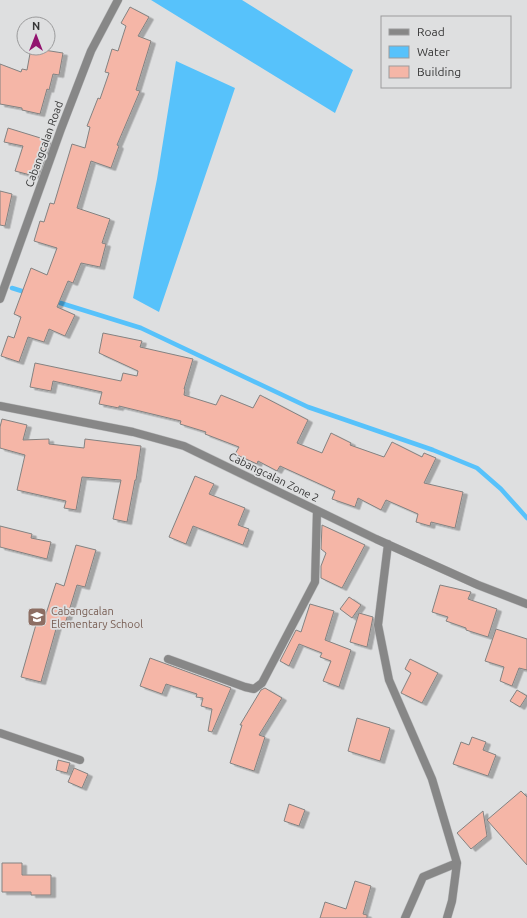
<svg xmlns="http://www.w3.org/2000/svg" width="527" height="918" font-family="Ubuntu,sans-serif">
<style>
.water{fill:#57c2fb}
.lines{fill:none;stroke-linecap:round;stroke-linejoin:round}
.stream{stroke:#57c2fb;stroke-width:4.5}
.building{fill:#f5b6a7;stroke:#838281;filter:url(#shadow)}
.minor-casing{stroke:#bcbdbe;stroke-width:9}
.tertiary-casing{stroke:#bcbdbe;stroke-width:9}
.minor{stroke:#878787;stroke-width:8}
.tertiary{stroke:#878787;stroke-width:8}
.labels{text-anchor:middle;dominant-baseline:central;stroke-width:3.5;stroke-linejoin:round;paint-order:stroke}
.street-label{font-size:11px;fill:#363636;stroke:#dedfe0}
.education-label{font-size:11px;fill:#785e54;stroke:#dedfe0;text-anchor:start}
</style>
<defs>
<filter id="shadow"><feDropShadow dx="4.5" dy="2.5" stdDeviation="0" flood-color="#0004"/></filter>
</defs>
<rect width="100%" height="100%" fill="#dedfe0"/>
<path class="water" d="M151 0H242L353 70 335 113Z
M176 61 235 88 159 312 133 298 157 179Z"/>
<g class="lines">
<path class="stream" d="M12 288 28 293
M54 301 141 328 308 407 433 450 477 468 501 489 527 518"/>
</g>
<path class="building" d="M130 7 149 17 138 36 151 41 136 90 140 91 117 145 119 146 111 168 91 161 77 208 110 219 102 243 106 244 100 267 81 263 73 283 68 281 57 307 75 315 65 336 49 329 44 342 28 337 19 362 1 356 8 336 14 338 21 317 14 314 31 268 47 275 57 248 34 241 40 221 44 222 50 203 54 204 72 144 85 148 90 127 87 126 98 98 100 99 109 73 105 72 112 49 118 51 126 26 121 23Z
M31 48 63 53 59 75 53 74 49 90 47 89 40 114 22 110V108L0 104V64L21 72 22 69 27 70Z
M8 128 47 140 38 177 15 171 23 146 4 142Z
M0 191 12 194 5 226 0 225Z
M103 333 142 341 140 347 193 359 184 389H185L184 395 216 405 221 395 253 408 260 395 308 420 297 443 322 453 331 433 351 443 350 445 384 457 392 442 422 457 424 453 436 458 424 483 463 492 455 528 431 522 430 526 416 522 418 514 386 500 381 510 358 498 355 507 332 499 335 491 280 466 277 471 258 461 257 464 235 454 239 447 205 434 206 432 180 424 181 421 119 406V408L99 404 102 392 53 381 51 391 30 387 35 363 121 381 123 373 137 376 138 371 99 353Z
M2 419 27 425 23 440 49 439V444L84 448 85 439 141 446 136 480H135L127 522 113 519 121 480 82 477 76 510 64 508 66 501 17 490 25 455 0 448V427Z
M195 476 214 484 209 494 245 508 238 525 249 529 243 545 193 526 186 544 169 537Z
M322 525 365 545 342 588 321 578V566L326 553 321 549Z
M0 526 32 534 31 538 51 542 47 559 0 547Z
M76 545 96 550 85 587 77 585 65 624 58 622 41 682 21 677 37 621 43 623 56 583 64 586Z
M440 585 471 592 468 599 497 609 488 637 466 630V628L446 621 448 617 432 612Z
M349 597 361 605 352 618 340 609Z
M310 604 334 611 325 640 351 650 339 687 323 681 331 661 320 657 322 653 299 644 289 666 280 661 296 630 301 632Z
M359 613 373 617 367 647 350 642Z
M496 629 527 639V670L519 668 512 686 500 681 504 667 485 661Z
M150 658 231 688 212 732 208 731 212 709 201 706 203 698 196 697 197 694 166 684 162 694 140 686Z
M410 659 438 673 422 703 401 693 411 673 405 669Z
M265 688 282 698 259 735 265 737 254 771 230 763 242 725H240L261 690Z
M517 690 527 696 520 707 510 701Z
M357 718 390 728 380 761 348 751Z
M472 737 486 742 483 750 496 755 488 776 453 764 461 742 469 745Z
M58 760 70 763 67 773 56 770Z
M74 768 88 774 82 788 68 782Z
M521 791 527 797V865L487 820Z
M289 804 305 810 299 826 284 821Z
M483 811 487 836 471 849 457 833Z
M2 863H22V875H51V895H31V892H2Z
M355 881 371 886 363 914 367 915V918H320L325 902 346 909Z"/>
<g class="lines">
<defs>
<path id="minor" d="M0 406 133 432 184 446 376 539 478 585 527 604
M388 544 378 625 389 680 432 779 457 863 423 877 405 918
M168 659 245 687 254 689 262 683 315 582 317 511
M0 733 80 760
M447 918 452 901 457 863"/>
<path id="tertiary" d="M0 299 61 129 91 51 118 0"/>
</defs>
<use href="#minor" class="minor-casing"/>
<use href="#tertiary" class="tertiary-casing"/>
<use href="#minor" class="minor"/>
<use href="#tertiary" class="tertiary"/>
</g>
<defs>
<symbol id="school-square" viewBox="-11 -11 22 22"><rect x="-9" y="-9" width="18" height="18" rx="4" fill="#8d6e63" stroke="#dedfe0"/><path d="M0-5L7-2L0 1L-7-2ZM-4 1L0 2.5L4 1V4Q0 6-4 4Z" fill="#fff"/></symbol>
</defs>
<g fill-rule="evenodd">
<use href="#school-square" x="26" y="606" width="22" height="22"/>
</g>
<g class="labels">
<g class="street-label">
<text transform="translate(44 144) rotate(-70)">Cabangcalan Road</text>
<text transform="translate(274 477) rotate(26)">Cabangcalan Zone 2</text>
</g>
<g class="education-label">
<text x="51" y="611">Cabangcalan<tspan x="51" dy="13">Elementary School</tspan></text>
</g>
</g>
<rect x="381" y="16" width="130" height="72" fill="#dedfe0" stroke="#9b9b9c"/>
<rect x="389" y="29" width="20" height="6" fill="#878787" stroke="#9b9b9c"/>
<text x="417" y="36" font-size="12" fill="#363636">Road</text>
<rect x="389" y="46" width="20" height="12" fill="#57c2fb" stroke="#9b9b9c"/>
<text x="417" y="56" font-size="12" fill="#363636">Water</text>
<rect x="389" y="66" width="20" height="12" fill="#f5b6a7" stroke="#9b9b9c"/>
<text x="417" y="76" font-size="12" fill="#363636">Building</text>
<g transform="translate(36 36)"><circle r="19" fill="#dedfe0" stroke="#9b9b9c"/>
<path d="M0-3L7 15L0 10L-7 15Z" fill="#92136f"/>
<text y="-6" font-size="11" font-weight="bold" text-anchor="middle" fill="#363636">N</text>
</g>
</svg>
